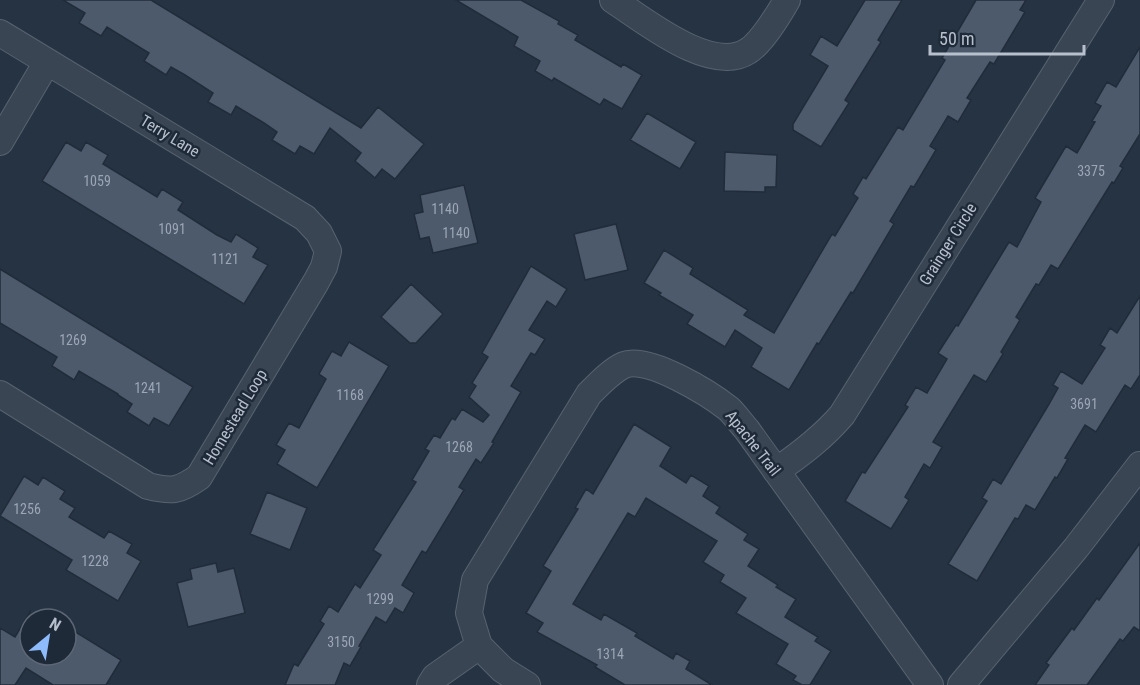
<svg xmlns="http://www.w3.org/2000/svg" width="1140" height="685" font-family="'Roboto Condensed',sans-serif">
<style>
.building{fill:#4c5a6c;stroke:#212c3a;stroke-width:1.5}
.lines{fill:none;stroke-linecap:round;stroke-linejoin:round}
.minor-casing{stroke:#586370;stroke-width:28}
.minor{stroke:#3a4553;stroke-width:26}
.labels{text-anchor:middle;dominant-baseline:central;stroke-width:5;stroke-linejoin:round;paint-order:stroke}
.number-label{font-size:14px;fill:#9ca6b5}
.street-label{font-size:16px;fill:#b7c0cd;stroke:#1f2a38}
</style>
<rect width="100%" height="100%" fill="#263343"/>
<path class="building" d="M63 0H151L361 128 378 107 424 144 395 179 382 169 375 178 355 161 361 153 330 128 314 154 300 146 295 154 272 140 277 132 264 123 236 106 231 115 208 102 213 93 185 75 171 67 166 75 144 61 149 53 107 27 101 36 79 23 85 13Z
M456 0H521L559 21 558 24 578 35 575 40 621 67 623 64 642 75 622 109 604 99 600 105 554 78 552 81 535 71 540 61 514 46 518 37Z
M865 0H902L878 40 881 42 845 100 849 103 821 147 793 130V124L828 66 810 55 821 36 837 46Z
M976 0H1026L1020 10 1025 12 994 64 990 62 967 98 971 100 958 122 948 116 930 146 936 150 914 187 911 186 890 221 894 224 853 293 851 292 819 344 817 343 789 390 751 367 762 348 735 330 725 347 687 324 693 315 659 295 661 293 644 283 664 250 693 268 690 274 748 310 744 315 774 333 832 234 835 236 858 198 853 194 863 177 866 179 898 127 903 130 945 60 942 58Z
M1140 47V134L1120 166 1123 168 1114 183 1112 182 1058 269 1051 265 1039 285 1036 284 1016 317 1020 320 1001 352 1003 354 986 382 974 375 933 442 942 447 930 468 924 464 905 497 909 500 891 529 845 501 862 472 865 473 908 407 905 405 916 387 927 393 947 359 938 353 956 325 958 326 1009 242 1017 247 1041 202 1035 198 1066 146 1077 153 1095 122 1092 121 1101 106 1095 103 1107 82 1116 87Z
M647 113 696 142 680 169 630 140Z
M66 142 81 151 86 142 108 155 103 164 157 197 162 189 183 202 178 210 217 235 231 242 236 234 258 248 253 257 268 265 244 304 42 181Z
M725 152 777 155 776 187H765V192L724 191Z
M464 185 478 243 433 253 429 237 420 239 414 214 423 212 420 195Z
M616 224 628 270 585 280 574 234Z
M531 266 567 289 556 307 547 301 529 330 545 339 535 355 531 353 511 386 521 392 492 442 494 443 481 463 476 459 459 487 464 490 426 553 422 551 402 585 414 593 403 613 395 608 386 623 376 617 359 646 361 647 350 666 344 663 335 685H285L294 664 298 666 324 624 320 621 329 606 338 612 355 584 360 588 381 555 373 550 416 482 412 480 429 451 425 449 434 435 440 438 452 418 455 420 462 409 483 422 489 415 469 397 476 386 472 383 488 357 482 353Z
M0 269 193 387 169 426 154 418 149 426 127 412 132 404 118 395V394L79 371 74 380 52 366 57 357 0 323Z
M411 284 443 314 416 343H410L381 317Z
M1140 296V375L1131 389 1125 385 1096 432 1085 425 1065 458 1068 459 1057 478 1055 477 1035 510 1026 505 1018 519 1015 518 977 581 948 564 987 501 982 498 993 479 1001 484 1049 404 1058 388 1053 385 1061 371 1082 384 1105 348 1100 345 1110 328 1117 333Z
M349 342 389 366 317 488 277 464 285 450 276 445 289 423 299 428 326 379 319 374 332 351 341 356Z
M634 424 671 447 660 466 686 483 691 475 709 486 703 496 720 507 716 513 748 534 744 540 759 549 748 566 778 585 776 587 796 599 785 617 818 637 815 641 831 651 810 685H802L793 680 796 676 776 664 788 644 736 613 746 598 720 582 724 575 703 562 717 541 646 498 635 517 628 513 573 604 601 620 604 614 637 633 635 636 673 659 676 653 690 661 686 669 712 685H625L595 667 597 665 537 632 543 623 526 613 551 571 543 566 578 509 575 508 586 489 593 494Z
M24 476 38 485 43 477 65 491 60 499 75 508 69 517 104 538 109 531 132 544 127 553 141 561 118 601 66 570 72 560 0 516Z
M267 492 307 508 290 550 250 534Z
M1140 543V631L1134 627 1123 641 1120 639 1087 685H1035L1049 665 1046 663 1072 628 1074 630 1097 598 1099 600Z
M216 563 218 572 234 568 245 613 188 627 177 583 192 579 190 569Z
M30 612V655H66V626L121 660 106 685H53L26 668 15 685H0V628L15 637Z"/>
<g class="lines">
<defs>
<path id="minor" d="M613 0C644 20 711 75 748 51 761 43 779 14 787 0
M0 33 305 218 319 233 328 251 324 267 316 282 199 477C179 491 172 492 148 486L0 394
M0 142 47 62
M776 471C801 454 822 438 842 415L1101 0
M430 685 435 677 479 646
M527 685 503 670 479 646 469 613 475 580 589 394C599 384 611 371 624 365 648 355 710 394 729 409 735 415 741 423 747 430L930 685
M961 685 1076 548 1140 465"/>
</defs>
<use href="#minor" class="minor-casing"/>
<use href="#minor" class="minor"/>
</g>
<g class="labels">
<g class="number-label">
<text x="1091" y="171">3375</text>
<text x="97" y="181">1059</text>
<text x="445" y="209">1140</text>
<text x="172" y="229">1091</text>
<text x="456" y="233">1140</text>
<text x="225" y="259">1121</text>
<text x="73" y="340">1269</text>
<text x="148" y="388">1241</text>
<text x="350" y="395">1168</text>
<text x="1084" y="404">3691</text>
<text x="459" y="447">1268</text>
<text x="27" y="509">1256</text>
<text x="95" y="561">1228</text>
<text x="380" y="599">1299</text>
<text x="341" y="642">3150</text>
<text x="610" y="654">1314</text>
</g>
<g class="street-label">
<text transform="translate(170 136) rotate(31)">Terry Lane</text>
<text transform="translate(948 244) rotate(-58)">Grainger Circle</text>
<text transform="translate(235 417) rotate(-59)">Homestead Loop</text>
<text transform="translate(753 443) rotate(52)">Apache Trail</text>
</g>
</g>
<g transform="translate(48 637) rotate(30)"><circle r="28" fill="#1f2a38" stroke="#5c6674" stroke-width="1.5"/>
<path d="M0-4.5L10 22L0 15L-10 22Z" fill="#8dbbfc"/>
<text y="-9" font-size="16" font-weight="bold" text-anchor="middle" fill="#b7c0cd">N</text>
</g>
<path d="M930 45v9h154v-9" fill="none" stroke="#b7c0cd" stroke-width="3"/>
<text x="939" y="45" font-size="18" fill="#b7c0cd" stroke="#1f2a38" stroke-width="4.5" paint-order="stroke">50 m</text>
</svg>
